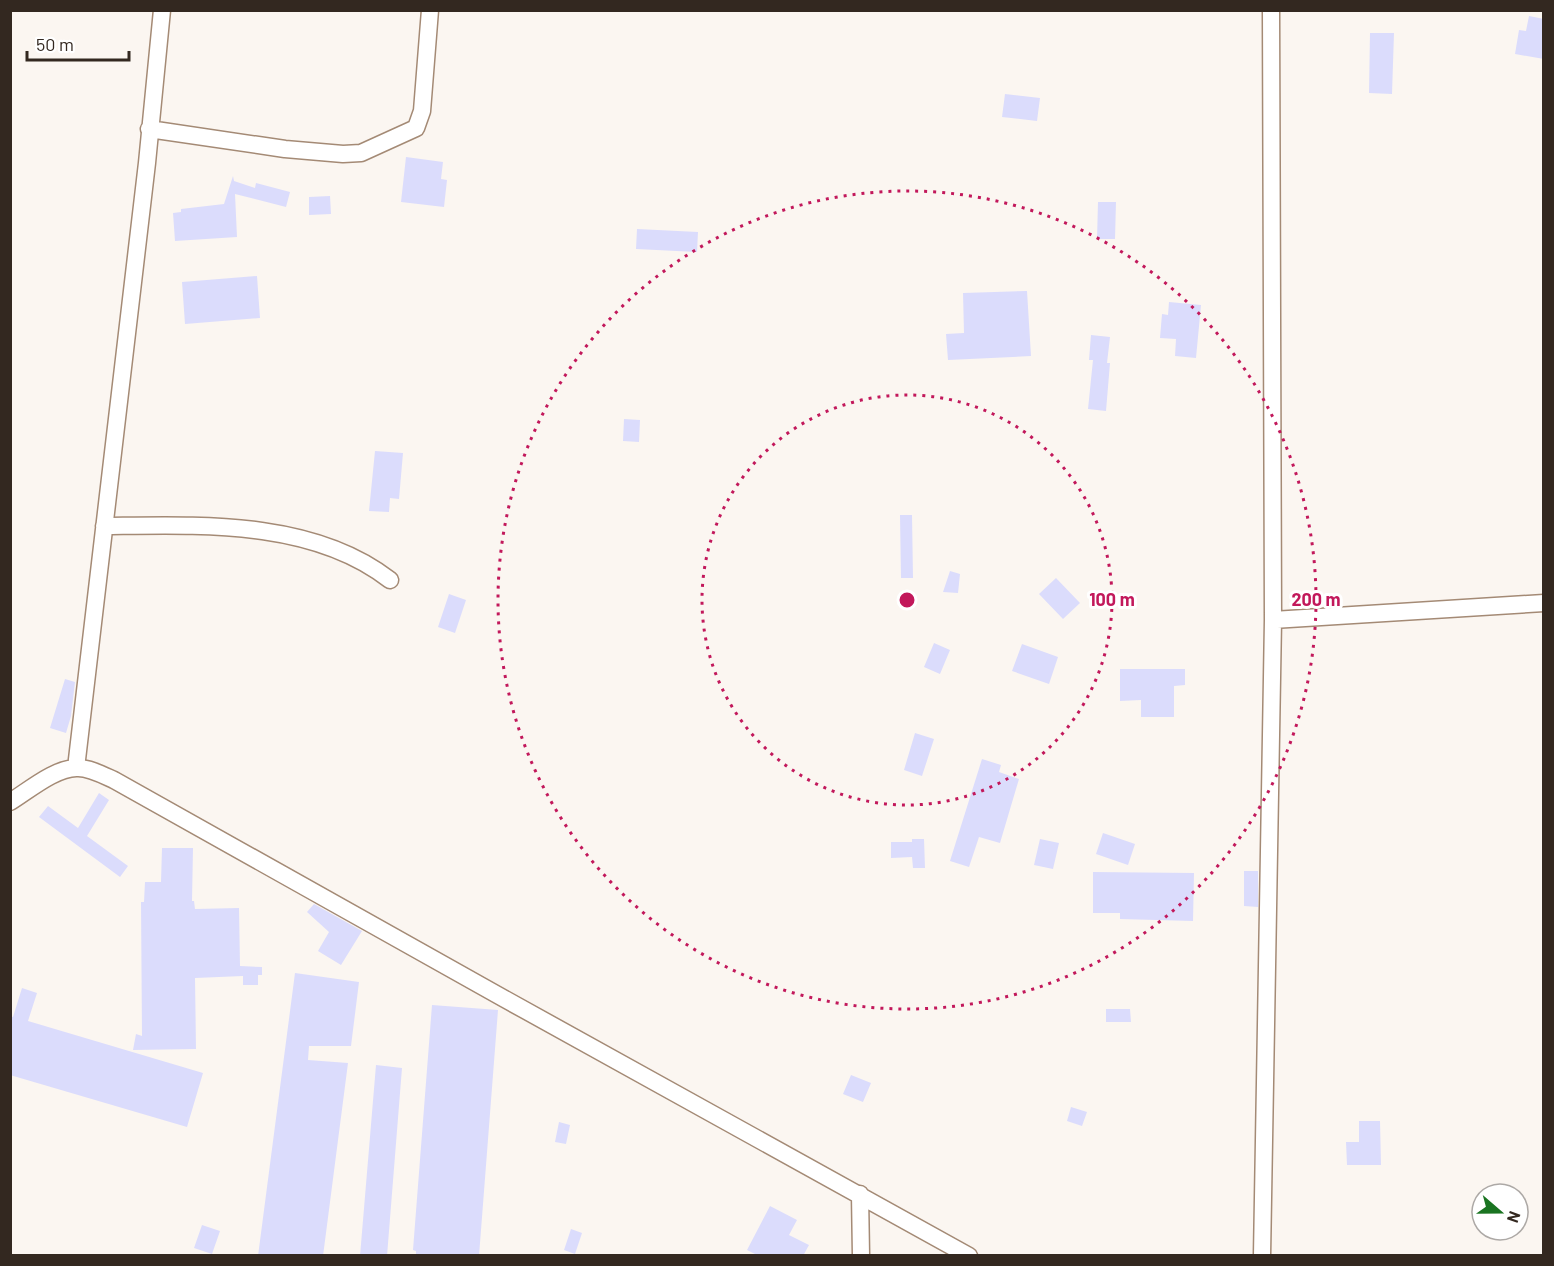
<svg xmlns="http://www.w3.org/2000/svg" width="1554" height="1266" font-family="Barlow,sans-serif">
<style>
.building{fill:#dbdcfc}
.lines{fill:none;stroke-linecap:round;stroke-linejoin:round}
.minor-casing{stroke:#a48a75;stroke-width:19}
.minor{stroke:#fff;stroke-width:16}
.ring{fill:none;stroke:#c2185b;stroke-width:3;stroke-dasharray:3 6}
.centre{fill:#c2185b;stroke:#fff;stroke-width:3}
.ring-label{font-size:18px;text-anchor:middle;font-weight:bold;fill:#c2185b;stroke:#fff;stroke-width:6;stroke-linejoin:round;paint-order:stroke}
</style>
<rect width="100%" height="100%" fill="#fbf6f1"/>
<path class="building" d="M1529 16 1544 19V59L1515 54 1519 30 1526 31Z
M1370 33H1394L1392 94 1369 93Z
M1005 94 1040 98 1037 121 1002 117Z
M406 157 443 162 441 179 447 180 444 207 401 202Z
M233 176 234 181 255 188 256 183 290 192 286 207 235 194 237 237 175 241 173 213 181 212V209L224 204Z
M330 196 331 214 309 215V197Z
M1098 202H1116L1115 239H1097Z
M637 229 698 232 697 252 636 249Z
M257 276 260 318 185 324 182 282Z
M1027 291 1031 356 948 360 946 334 964 333 963 293Z
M1169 302 1201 305 1196 358 1175 356 1176 339 1160 338 1162 314 1168 315Z
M1091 335 1110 337 1107 363H1110L1106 411 1088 409 1093 360H1089Z
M624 419 640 420 639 442 623 441Z
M375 451 403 453 399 499 390 498 389 512 369 511Z
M900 515H912L913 578H901Z
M950 571 960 574 958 593 943 592Z
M1056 578 1080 603 1063 619 1039 594Z
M449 594 466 600 455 633 438 627Z
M934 643 950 650 940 674 924 667Z
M1022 644 1058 657 1049 684 1012 671Z
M1120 669H1185V685L1174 686V717H1141V700L1120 701Z
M65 679 75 682 71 716 66 733 50 728Z
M915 733 934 739 922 776 904 770Z
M982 759 1001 765 999 772 1019 779 1000 843 979 837 969 867 950 861Z
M99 793 109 800 87 836 128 866 120 877 39 817 48 806 78 828Z
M1103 833 1135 844 1128 865 1096 854Z
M912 839H924L925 868H913L912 857 891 858V842H912Z
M1040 839 1059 843 1053 869 1034 865Z
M162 848H193L192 901H194L195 909 239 908 240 966 262 967V975H258V985H243V976L195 978 196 1049 133 1050 136 1034 142 1036 141 902H144L145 882H161Z
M1244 871H1258V907L1244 906Z
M1093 872 1194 873 1193 921 1120 919V913H1093Z
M314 904 362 931 341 965 318 951 329 932 307 912Z
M295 973 359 982 351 1046H309L308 1060 348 1063 323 1256H258Z
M22 988 37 993 28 1021 203 1073 187 1127 10 1075V1016L13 1017Z
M432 1005 498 1010 479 1256H416V1251L413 1250Z
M1106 1009H1130L1131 1022H1106Z
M376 1065 402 1068 387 1256H360Z
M851 1075 871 1083 863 1102 843 1094Z
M1071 1107 1087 1112 1082 1126 1067 1121Z
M1359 1121H1380L1381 1165H1347L1346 1142H1359Z
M559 1122 570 1125 566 1144 555 1142Z
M770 1206 797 1220 789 1235 809 1245 803 1256H759L747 1250Z
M202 1225 220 1231 212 1254 194 1248Z
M571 1229 582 1233 575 1254 564 1250Z"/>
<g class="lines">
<defs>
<path id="minor" d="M149 129 285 149 343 154 361 153 416 128 422 111 430 10
M104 526C198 525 312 519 390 580
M1273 620 1544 603
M76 768 147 163 162 10
M10 802C28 791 56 767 78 768 90 768 103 775 114 780L503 998 969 1256
M860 1194 861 1256
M1262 1256 1273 620 1271 10"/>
</defs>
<use href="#minor" class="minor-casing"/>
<use href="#minor" class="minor"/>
</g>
<g class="ring">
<circle cx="907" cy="600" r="205"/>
<circle cx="907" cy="600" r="409"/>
</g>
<circle cx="907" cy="600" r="9" class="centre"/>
<g class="ring-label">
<text x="1112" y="606">100 m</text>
<text x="1316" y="606">200 m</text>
</g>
<rect width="1554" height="1266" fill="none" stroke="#332820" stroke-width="24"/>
<g transform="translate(1500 1212) rotate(110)"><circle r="28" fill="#ffffff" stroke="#ada9a6" stroke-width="1.5"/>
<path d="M0-4.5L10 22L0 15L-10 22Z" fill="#1a7421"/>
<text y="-9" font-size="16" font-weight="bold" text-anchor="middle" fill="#332820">N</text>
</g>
<path d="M27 51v9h102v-9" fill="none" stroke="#332820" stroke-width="3"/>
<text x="36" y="51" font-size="18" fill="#332820" stroke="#ffffff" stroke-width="4.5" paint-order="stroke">50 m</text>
</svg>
